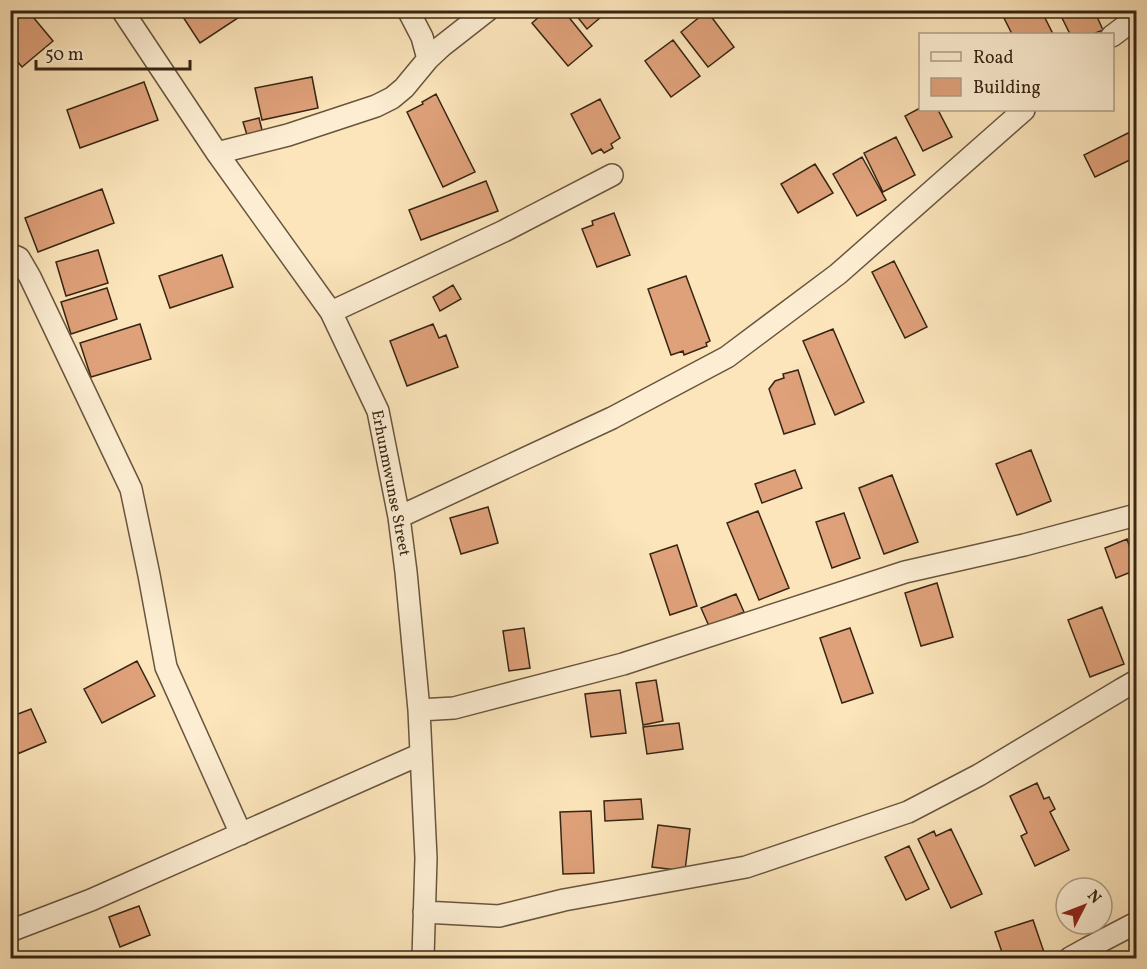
<svg xmlns="http://www.w3.org/2000/svg" width="1147" height="969" font-family="Vollkorn,serif">
<style>
.building{fill:#dfa17a;stroke:#372514;stroke-width:1.5}
.lines{fill:none;stroke-linecap:round;stroke-linejoin:round}
.minor-casing{stroke:#68553e;stroke-width:24}
.minor{stroke:#fdeed3;stroke-width:21}
.labels{text-anchor:middle;dominant-baseline:central;stroke-width:6;stroke-linejoin:round;paint-order:stroke}
.street-label{font-size:16px;fill:#372514;stroke:#fdeed3}
</style>
<rect width="100%" height="100%" fill="#fce5bb"/>
<filter id="stains"><feTurbulence type="fractalNoise" baseFrequency=".00333" numOctaves="4"/><feColorMatrix values="0 0 0 0 .2 0 0 0 0 .09 0 0 0 0 .02 0 0 0 .5 -.17"/></filter>
<radialGradient id="worn" r=".72"><stop offset=".6" stop-color="#630" stop-opacity="0"/><stop offset="1" stop-color="#630" stop-opacity=".3"/></radialGradient>
<path class="building" d="M192 10H250L200 43 183 17Z
M547 10H563L592 46 568 66 532 23Z
M572 10H609L587 29Z
M1000 10H1041L1053 34H1012Z
M1058 10H1094L1103 30 1093 34H1070Z
M28 11 53 41 22 67 10 53V25Z
M707 11 734 47 708 67 681 32Z
M673 40 700 76 671 97 645 61Z
M312 77 318 108 262 120 255 88Z
M144 82 158 120 80 148 67 110Z
M436 94 475 172 443 187 407 112 423 104 422 102Z
M600 99 620 138 611 144 613 148 604 153 601 149 592 154 571 114Z
M920 108V110H938L952 137 923 151 905 116Z
M259 118 263 134 248 138 243 122Z
M1136 129V157L1095 177 1084 155Z
M896 137 915 175 883 192 864 153Z
M862 157 886 200 857 216 833 174Z
M815 164 833 193 798 213 781 184Z
M486 181 498 211 421 240 409 210Z
M102 189 114 223 38 252 25 218Z
M614 213 630 255 597 267 582 229 593 225 592 221Z
M98 250 108 283 66 296 56 262Z
M222 255 233 287 170 308 159 276Z
M894 261 927 327 905 338 872 272Z
M686 276 710 341 706 343 707 346 684 355 683 351 671 355 648 289Z
M453 285 461 299 440 311 433 297Z
M107 288 117 319 71 334 61 302Z
M140 324 151 359 91 377 80 343Z
M433 324 439 338 446 335 458 367 407 386 390 341Z
M833 329 864 402 835 415 803 341Z
M798 370 815 424 784 434 769 389 775 381 784 378 783 374Z
M1031 450 1051 501 1017 515 996 464Z
M795 470 802 488 762 503 755 484Z
M892 475 918 542 884 554 859 488Z
M488 507 498 543 461 554 450 518Z
M758 511 789 588 759 600 727 523Z
M844 513 860 558 832 568 816 522Z
M1127 539 1136 565V570L1116 578 1105 548Z
M677 545 697 606 670 615 650 554Z
M937 583 953 637 921 646 905 593Z
M736 594 744 612 709 626 701 608Z
M1102 607 1124 664 1090 677 1068 620Z
M524 628 530 668 509 671 503 631Z
M850 628 873 693 842 703 820 638Z
M137 661 155 696 102 723 84 689Z
M656 680 663 721 643 725 636 683Z
M620 690 626 733 591 737 585 694Z
M31 709 46 742 10 757V717Z
M679 723 683 749 647 754 643 727Z
M1037 783 1044 799 1049 797 1055 809 1050 812 1069 850 1035 866 1021 836 1027 833 1010 796Z
M641 799 643 819 605 821 604 801Z
M591 811 594 873 563 874 560 812Z
M658 825 690 829 685 871 652 867Z
M951 829 982 894 951 908 918 839 934 831 936 836Z
M909 846 929 889 906 900 885 857Z
M139 906 150 935 120 947 109 917Z
M1033 920 1046 958H1004L995 932Z
M1136 950V958H1131L1129 954Z"/>
<g class="lines">
<defs>
<path id="minor" d="M122 10 217 153 331 312 378 411 399 517 406 572 419 710 426 858 423 958
M408 10 422 37 428 59
M1112 36 1136 18
M217 153 288 135 376 106 392 98 404 88 428 59 442 46 488 10
M10 254 19 258 30 277 131 489 149 575 166 667 241 834
M331 312 504 231 612 175
M399 517 612 418 727 357 838 274 1024 110
M419 710 454 708 623 664 905 572 1024 545 1136 515
M424 912 499 916 564 900 746 867 908 812 979 775 1122 689 1136 681
M10 931 91 900 421 754
M1070 958 1088 948 1136 923"/>
</defs>
<use href="#minor" class="minor-casing"/>
<use href="#minor" class="minor"/>
</g>
<g class="labels">
<g class="street-label">
<text transform="translate(390 483) rotate(79)">Erhunmwunse Street</text>
</g>
</g>
<rect width="1147" height="969" fill="none" stroke="#fce5bb" stroke-width="36"/>
<rect x="12" y="12" width="1123" height="945" fill="none" stroke="#372514" stroke-width="3"/>
<rect x="18" y="18" width="1111" height="933" fill="none" stroke="#372514" stroke-width="1.5"/>
<rect x="919" y="33" width="195" height="78" fill="#fdeed3" stroke="#ae9e87" stroke-width="1.5"/>
<rect x="931" y="52" width="30" height="9" fill="#fdeed3" stroke="#ae9e87" stroke-width="1.5"/>
<text x="973" y="63" font-size="18" fill="#372514">Road</text>
<rect x="931" y="78" width="30" height="18" fill="#dfa17a" stroke="#ae9e87" stroke-width="1.5"/>
<text x="973" y="93" font-size="18" fill="#372514">Building</text>
<g transform="translate(1084 906) rotate(48)"><circle r="28" fill="#fdeed3" stroke="#ae9e87" stroke-width="1.5"/>
<path d="M0-4.5L10 22L0 15L-10 22Z" fill="#8f2418"/>
<text y="-9" font-size="16" font-weight="bold" text-anchor="middle" fill="#372514">N</text>
</g>
<path d="M36 60v9h154v-9" fill="none" stroke="#372514" stroke-width="3"/>
<text x="45" y="60" font-size="18" fill="#372514" stroke="#fdeed3" stroke-width="4.5" paint-order="stroke">50 m</text>
<rect width="100%" height="100%" filter="url(#stains)"/>
<rect width="100%" height="100%" fill="url(#worn)"/>
</svg>
